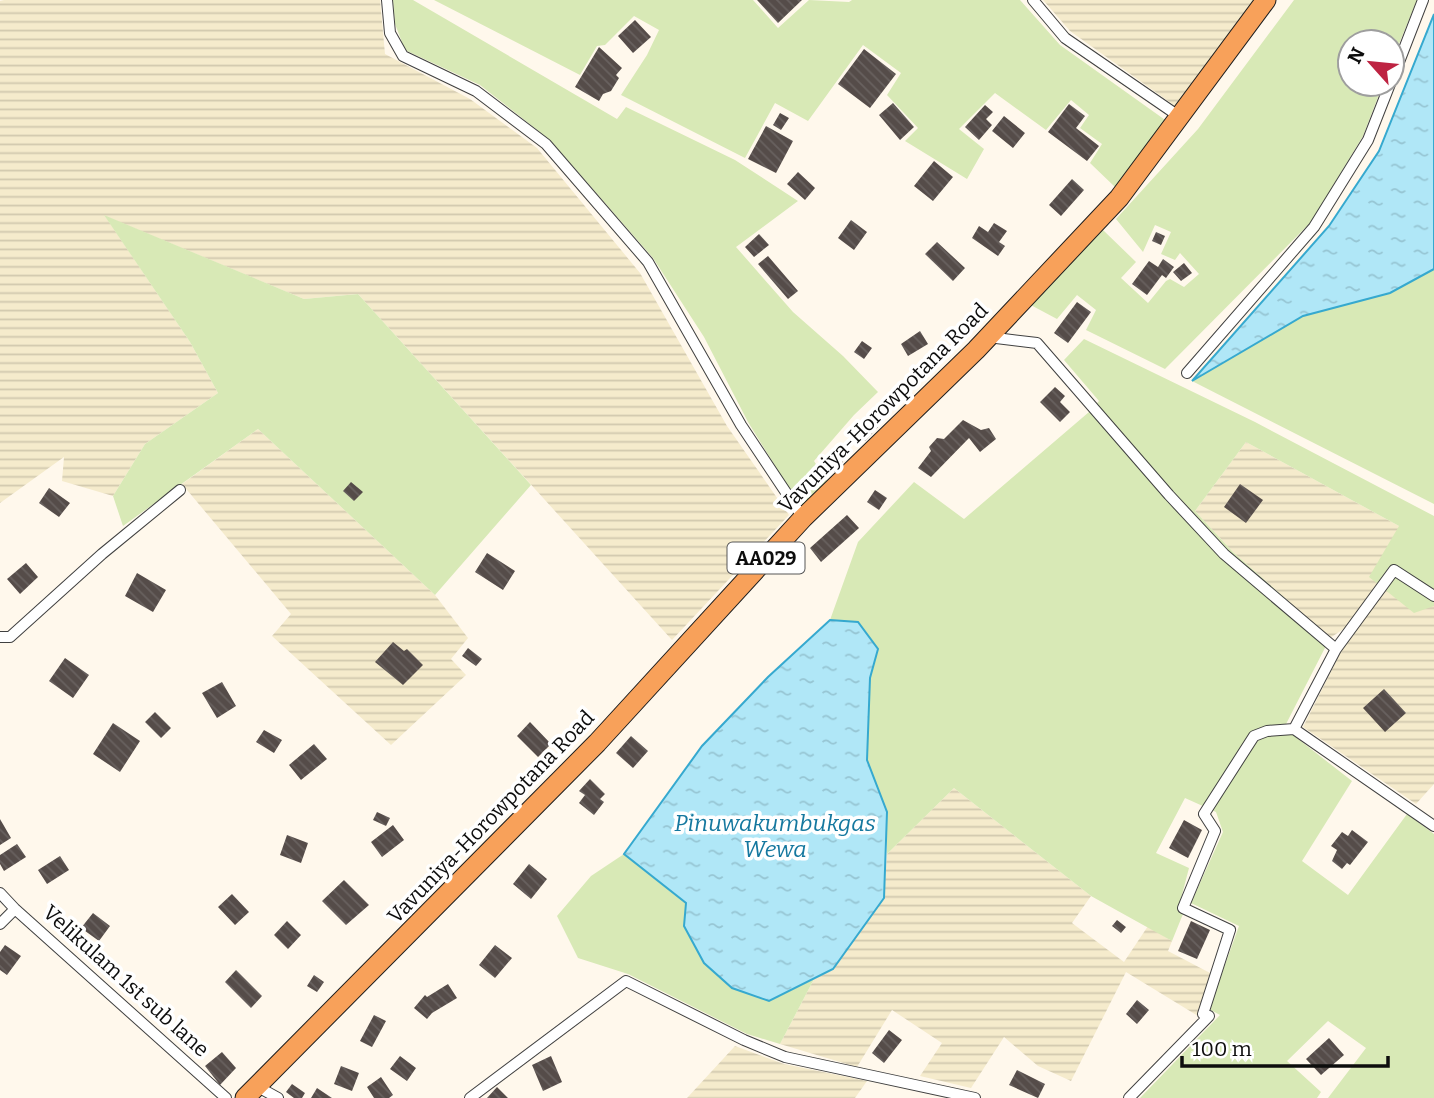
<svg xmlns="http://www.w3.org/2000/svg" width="1434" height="1098" font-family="Bitter,serif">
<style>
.farmland{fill:url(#farmland-rules)}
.grass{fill:#d8e9b6}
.water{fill:url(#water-ripples);stroke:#36a9cf;stroke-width:2}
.building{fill:url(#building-back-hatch)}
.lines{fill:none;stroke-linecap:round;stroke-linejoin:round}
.minor-casing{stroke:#404040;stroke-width:12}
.trunk-casing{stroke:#1e1e1e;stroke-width:21}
.minor{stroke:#fff;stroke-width:10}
.trunk{stroke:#f8a15a;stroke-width:19}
.labels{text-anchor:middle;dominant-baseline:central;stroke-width:7;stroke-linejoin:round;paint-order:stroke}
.shield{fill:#fff;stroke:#565656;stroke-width:2}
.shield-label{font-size:19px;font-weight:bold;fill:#0d0d0d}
.street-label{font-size:21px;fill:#0d0d0d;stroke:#fff}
.water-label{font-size:23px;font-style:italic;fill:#15789f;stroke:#fff}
</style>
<defs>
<pattern id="farmland-rules" width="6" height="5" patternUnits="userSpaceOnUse" patternTransform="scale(1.75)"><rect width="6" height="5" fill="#f5ebcc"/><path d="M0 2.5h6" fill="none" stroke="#d1c8ae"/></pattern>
<pattern id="water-ripples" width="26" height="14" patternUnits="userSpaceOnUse" patternTransform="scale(1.75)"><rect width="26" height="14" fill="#b0e7f7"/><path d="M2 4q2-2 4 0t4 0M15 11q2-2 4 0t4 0" fill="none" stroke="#96c5d3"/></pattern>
<pattern id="building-back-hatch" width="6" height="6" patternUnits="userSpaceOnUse" patternTransform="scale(1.75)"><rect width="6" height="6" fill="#554c49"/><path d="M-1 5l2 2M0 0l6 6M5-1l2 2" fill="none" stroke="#68615f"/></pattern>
</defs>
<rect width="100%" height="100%" fill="#fff8ec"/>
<path class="farmland" d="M4 0H380L385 54 470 99 537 148 640 273 727 426 789 515 672 640 358 294 304 299 105 216 190 342 218 393 145 444 113 496 62 481 64 457 0 503V1Z
M1043 0H1259L1175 106 1070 31Z
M258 429 435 595 468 638 451 659 466 675 391 745 272 636 291 614 182 484Z
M1246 442 1399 526 1434 606V784L1416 804 1303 727 1357 620 1330 638 1233 552 1195 511Z
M954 788 1091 896 1072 923 1124 962 1148 926 1172 941 1168 951 1212 974 1198 1016 1126 972 1071 1081 1038 1066 1004 1037 971 1088 920 1076 942 1043 892 1010 857 1067 780 1044 814 979 833 969 884 898 887 854Z
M735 1046 784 1064 867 1081 855 1098H687Z"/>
<path class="grass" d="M393 0H413L617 119 626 107 735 160 798 201 736 247 793 312 843 356 878 392 854 415 814 461 831 487 803 511 748 422 704 337 653 258 550 140 480 85 405 50 395 24Z
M434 0H753L778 28 809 0 849 2 852 0H1020L1060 45 1168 122 1115 187 1090 163 1102 144 1080 128 1089 115 1071 100 1046 130 995 93 959 129 984 149 967 179 905 141 918 128 887 95 901 73 863 45 808 121 775 103 745 158 621 95 647 55 659 30 634 16 605 45 597 46 580 75Z
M1294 0H1417L1392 61V42H1350V84H1383L1363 136 1311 222 1165 369 1086 330 1096 310 1077 295 1057 319 1027 303 1103 230 1136 262 1121 278 1148 303 1166 281 1170 279 1184 287 1199 274 1180 253 1175 260 1161 254 1171 232 1155 225 1143 252 1116 219 1198 129Z
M104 215 304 299 358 294 531 485 435 595 258 429 123 526 113 496 145 444 218 393 190 342Z
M1434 269V504L1192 381 1303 316 1390 293Z
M1084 339 1255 422 1434 516V606L1414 613 1369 577 1399 526 1246 442 1195 511 1233 552 1330 638 1284 728 1352 781 1302 861 1348 895 1407 814 1434 834V1098H1328L1366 1048 1328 1021 1287 1061 1321 1092 1317 1098H1140L1220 1015 1209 1009 1239 926 1191 903 1223 832 1216 812 1185 798 1156 853 1189 868 1178 910 1183 914 1172 941 1091 896 954 788 887 854V812L867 760 870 678 878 649 858 622 830 620 858 542 914 482 964 519 1089 412 1099 401 1064 360Z
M624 854 686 903 684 927 704 963 769 1001 814 979 780 1044 747 1034 628 974 578 958 557 916 591 876Z"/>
<path class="water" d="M1434 14V269L1390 293 1303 316 1192 381 1329 226 1379 151Z
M830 620 858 622 878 649 870 678 867 760 887 812 884 898 833 969 769 1001 732 988 704 963 684 926 686 903 624 854 702 746 768 677Z"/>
<path class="building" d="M757 0H802L778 23Z
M635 20 651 37 633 53 618 36Z
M599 47 622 68 616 75 619 78 611 91 603 94 599 101 575 87Z
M864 49 896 74 870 108 838 84Z
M893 103 914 127 900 140 879 115Z
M1069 104 1085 116 1076 128 1099 146 1087 161 1048 132Z
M985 105 993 112 986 119 992 125 979 140 965 127Z
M780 113 789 118 781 130 773 125Z
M1004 116 1025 133 1013 148 992 131Z
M766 126 793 141 776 173 748 159Z
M934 161 953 177 933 201 914 186Z
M798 172 815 188 805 200 787 184Z
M1072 179 1084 190 1061 216 1049 205Z
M851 220 867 232 854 250 838 238Z
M994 223 1007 231 999 242 1005 246 998 256 972 238 979 226 988 232Z
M1156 232 1165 236 1161 245 1152 241Z
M759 234 769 245 754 257 745 247Z
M937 242 965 268 953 281 925 254Z
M768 256 798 291 788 299 758 264Z
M1163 259 1174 267 1166 278 1162 275 1147 295 1132 284 1149 261 1158 267Z
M1184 263 1192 273 1181 281 1173 272Z
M1077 302 1091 312 1068 343 1054 333Z
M920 331 928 344 908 356 901 344Z
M862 341 872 348 864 359 854 352Z
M1055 387 1065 396 1060 402 1070 412 1060 422 1040 402Z
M868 414 880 425 865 441 853 430Z
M963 420 981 430 989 428 996 439 980 452 969 438 931 477 918 468 931 451 929 447 937 438 944 439Z
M830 452 843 462 835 472 822 463Z
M351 482 363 492 354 501 343 491Z
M1240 484 1263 500 1246 523 1224 507Z
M49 488 70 503 59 517 39 503Z
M875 490 887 498 879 510 867 502Z
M847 515 859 528 821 562 810 548Z
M487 553 515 571 503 590 475 572Z
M26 563 38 577 20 594 7 579Z
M137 573 166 590 153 612 125 596Z
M393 642 404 651 407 649 423 665 403 685 375 662Z
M468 648 482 659 476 666 462 656Z
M65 658 89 675 73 698 49 681Z
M222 682 236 706 217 718 202 693Z
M1384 689 1406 713 1385 732 1363 708Z
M155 712 171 728 161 738 145 722Z
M530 722 551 744 538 757 517 736Z
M113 723 140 741 120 772 93 754Z
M264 730 282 740 274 753 256 742Z
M631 736 648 751 633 768 616 753Z
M314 744 327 759 301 780 289 765Z
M590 779 605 794 600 799 604 802 594 815 579 803 585 795 579 791Z
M377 812 390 818 386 826 373 820Z
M0 819 11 838 0 845Z
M1184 820 1202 830 1188 858 1169 848Z
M393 825 404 840 382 857 371 842Z
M1352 830 1368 842 1350 865 1347 863 1342 869 1332 861 1337 850 1331 846 1342 832 1348 836Z
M287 835 308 843 301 863 280 855Z
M17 844 26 857 4 871 0 864V855Z
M60 856 69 870 47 884 38 870Z
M529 864 547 879 531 899 513 884Z
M344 880 369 905 346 925 322 901Z
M232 894 249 912 235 925 218 907Z
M93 913 110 926 99 941 81 928Z
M1117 920 1126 927 1121 933 1112 926Z
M287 921 301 935 288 949 274 935Z
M1191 921 1210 930 1197 959 1178 951Z
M5 945 21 956 7 975 0 970V952Z
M495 945 512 958 495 978 479 965Z
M236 970 262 996 251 1008 225 982Z
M314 975 324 982 317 992 307 986Z
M448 984 457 998 432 1013 427 1019 414 1008 425 995 427 997Z
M1137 1000 1149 1010 1137 1024 1126 1014Z
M374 1015 386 1021 372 1047 360 1041Z
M889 1030 902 1040 884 1063 872 1053Z
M1329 1038 1344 1055 1321 1075 1306 1059Z
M222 1052 236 1068 220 1085 205 1066Z
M400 1056 416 1068 407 1081 390 1069Z
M551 1056 562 1082 543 1091 532 1065Z
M341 1066 359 1073 352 1091 334 1084Z
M1017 1070 1045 1084 1038 1098 1009 1085Z
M381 1077 393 1095 389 1098H374L367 1087Z
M292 1084 305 1093 302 1098H294L286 1092Z
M497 1087 508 1098H487Z
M317 1088 332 1098H311Z"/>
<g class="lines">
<defs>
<path id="minor" d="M387 0 390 33 403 56 476 91 546 144 648 262 741 425 803 518
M1033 0 1065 38 1180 117
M1392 80 1423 0
M988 337 1037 343 1169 495 1224 554 1336 649 1294 729 1434 826
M1187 373 1314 227 1368 140 1390 84
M0 637H10L102 554 180 490
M1336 649 1394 570 1434 596
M0 893 15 909 226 1098
M0 924 15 909
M258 1087 278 1098
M470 1098 626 981 744 1040 785 1057 975 1098
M1129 1098 1209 1016 1203 1014 1230 930 1183 908 1215 831 1204 814 1254 736 1267 731 1294 729"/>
<path id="trunk" d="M245 1098 597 743 803 518 976 350 1119 198 1266 0"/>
</defs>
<use href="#minor" class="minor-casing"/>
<use href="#trunk" class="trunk-casing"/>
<use href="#minor" class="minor"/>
<use href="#trunk" class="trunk"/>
</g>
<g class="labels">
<rect class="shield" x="727.5" y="542.5" width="77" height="31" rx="5"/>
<g class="shield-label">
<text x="766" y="558">AA029</text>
</g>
<g class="street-label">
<text transform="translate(883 408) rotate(-45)">Vavuniya-Horowpotana Road</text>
<text transform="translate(491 817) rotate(-46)">Vavuniya-Horowpotana Road</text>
<text transform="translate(126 981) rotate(42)">Velikulam 1st sub lane</text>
</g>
<g class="water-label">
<text x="775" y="823">Pinuwakumbukgas<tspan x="775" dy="26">Wewa</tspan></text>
</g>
</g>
<g transform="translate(1371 63) rotate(297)"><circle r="33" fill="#ffffff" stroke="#9e9e9e" stroke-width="2"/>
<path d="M0-5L12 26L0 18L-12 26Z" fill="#be2342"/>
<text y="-10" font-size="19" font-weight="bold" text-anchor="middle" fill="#0d0d0d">N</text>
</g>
<path d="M1182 1056v10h206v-10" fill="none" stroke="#0d0d0d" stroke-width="3.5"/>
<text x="1192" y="1056" font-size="21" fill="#0d0d0d" stroke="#ffffff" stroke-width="5" paint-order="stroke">100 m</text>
</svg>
